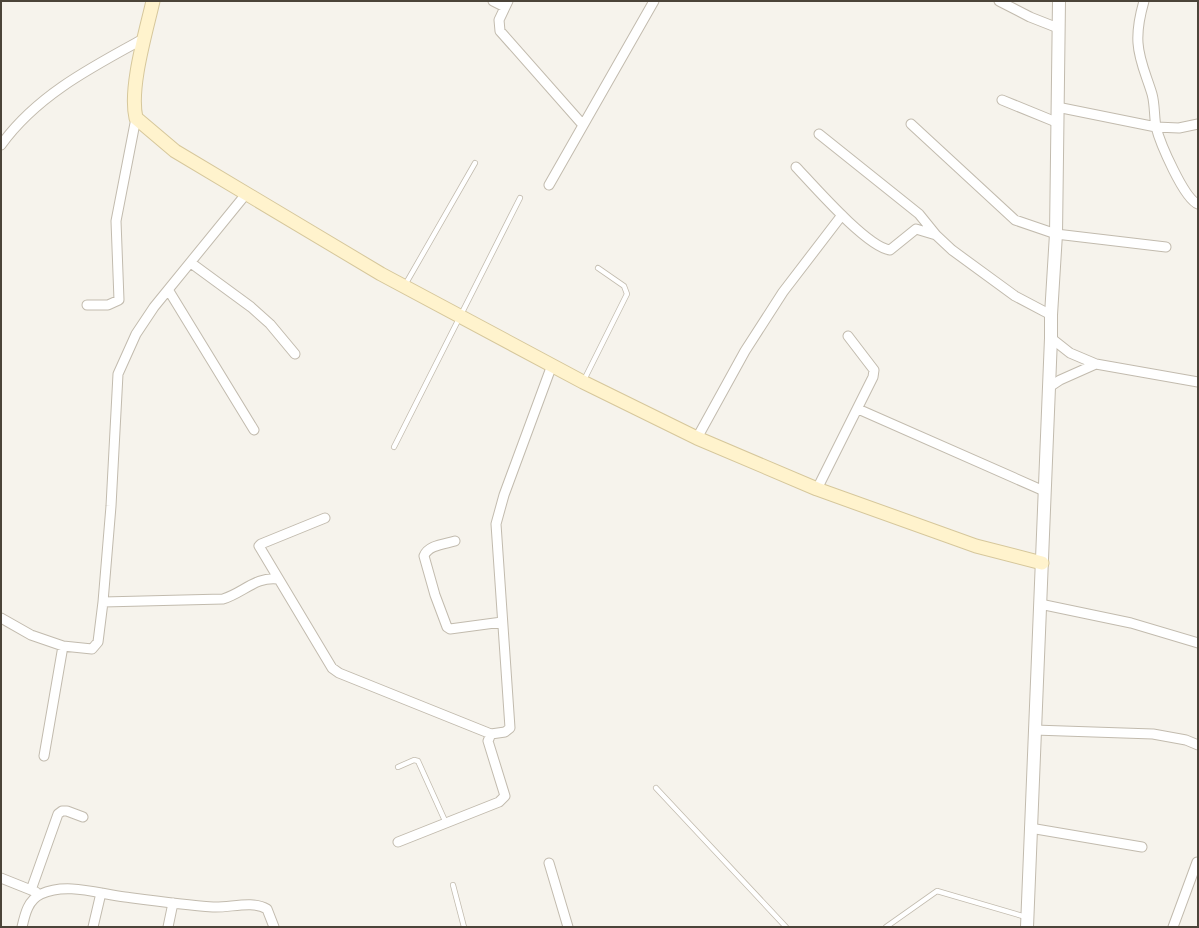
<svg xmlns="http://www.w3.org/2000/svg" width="1199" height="928" font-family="Manrope,sans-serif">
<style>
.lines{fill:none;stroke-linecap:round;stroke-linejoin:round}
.service-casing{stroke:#c2bbae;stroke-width:6}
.minor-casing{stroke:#c2bbae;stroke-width:11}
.tertiary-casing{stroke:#c2bbae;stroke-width:14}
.secondary-casing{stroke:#d6c79b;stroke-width:15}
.service{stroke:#fff;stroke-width:4.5}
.minor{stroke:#fff;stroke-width:9}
.tertiary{stroke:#fff;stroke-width:12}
.secondary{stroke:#fff3cd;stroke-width:13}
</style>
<rect width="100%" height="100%" fill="#f6f3ec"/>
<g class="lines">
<defs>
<path id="service" d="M405 285 475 163
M584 380 627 294 624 286 598 268
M394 447 520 198
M398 767 414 760 418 761 446 823
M656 788 786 927
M453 885 464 927
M886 927 937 891 1026 917"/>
<path id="minor" d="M493 1 505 7
M508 1 499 20 500 31 583 125
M999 1 1030 17 1058 28
M1144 1C1140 15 1137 29 1138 43 1139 61 1147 77 1152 94 1155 105 1154 116 1156 127 1160 143 1184 199 1198 204
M1002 100 1056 122
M1057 107 1156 127 1179 128 1198 124
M911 124 1015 220 1056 234 1166 247
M819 134 919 214 936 235 952 250 1015 296 1051 315
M1 145C37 95 92 67 145 38
M796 167C814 186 867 247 890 250L916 229 936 235
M549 185 654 1
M246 194 154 307 136 334 118 374 111 506 103 602 223 599C243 593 256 576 278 579
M191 263 251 307 270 324 295 354
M169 291 254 430
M87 305H108L119 300 116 221 136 118
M1051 338 1070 353 1096 364 1198 382
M1048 388 1060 380 1096 364
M858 409 1044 491
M697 438 745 351 783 292 842 215
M817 489 873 377 874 370 848 336
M325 518 261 544 259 546 332 668 339 673 491 734
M455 541C445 544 428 545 424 556L435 595 447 627 450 629 502 622
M1040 604 1131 623 1198 643
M1 618 31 635 63 646
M1034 730 1153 734 1186 740 1198 745
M44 756 63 646 92 649 98 642 103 602
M1030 828 1142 847
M398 842 499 802 505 796 488 741 491 734 505 732 510 728 496 524 504 495 552 365
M549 863 568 927
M1 878 36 892
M31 890 58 814 62 811H67L83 817
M22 927C25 914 28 900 41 894 67 882 99 894 125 897 155 901 184 905 213 907 230 908 252 900 267 909L274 927
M93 927 101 893
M168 927 173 903
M1173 927 1197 862"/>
<path id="tertiary" d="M1027 927 1051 338V315L1056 234 1059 1"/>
<path id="secondary" d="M153 1C146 32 129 88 136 118L175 151 381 274 583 382 697 438 817 489 976 546 1042 563"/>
</defs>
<use href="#service" class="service-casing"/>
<use href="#minor" class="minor-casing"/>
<use href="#tertiary" class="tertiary-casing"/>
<use href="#secondary" class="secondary-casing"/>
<use href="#service" class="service"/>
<use href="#minor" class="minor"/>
<use href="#tertiary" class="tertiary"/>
<use href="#secondary" class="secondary"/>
</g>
<rect width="1199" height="928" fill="none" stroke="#4b4439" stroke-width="4"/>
</svg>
